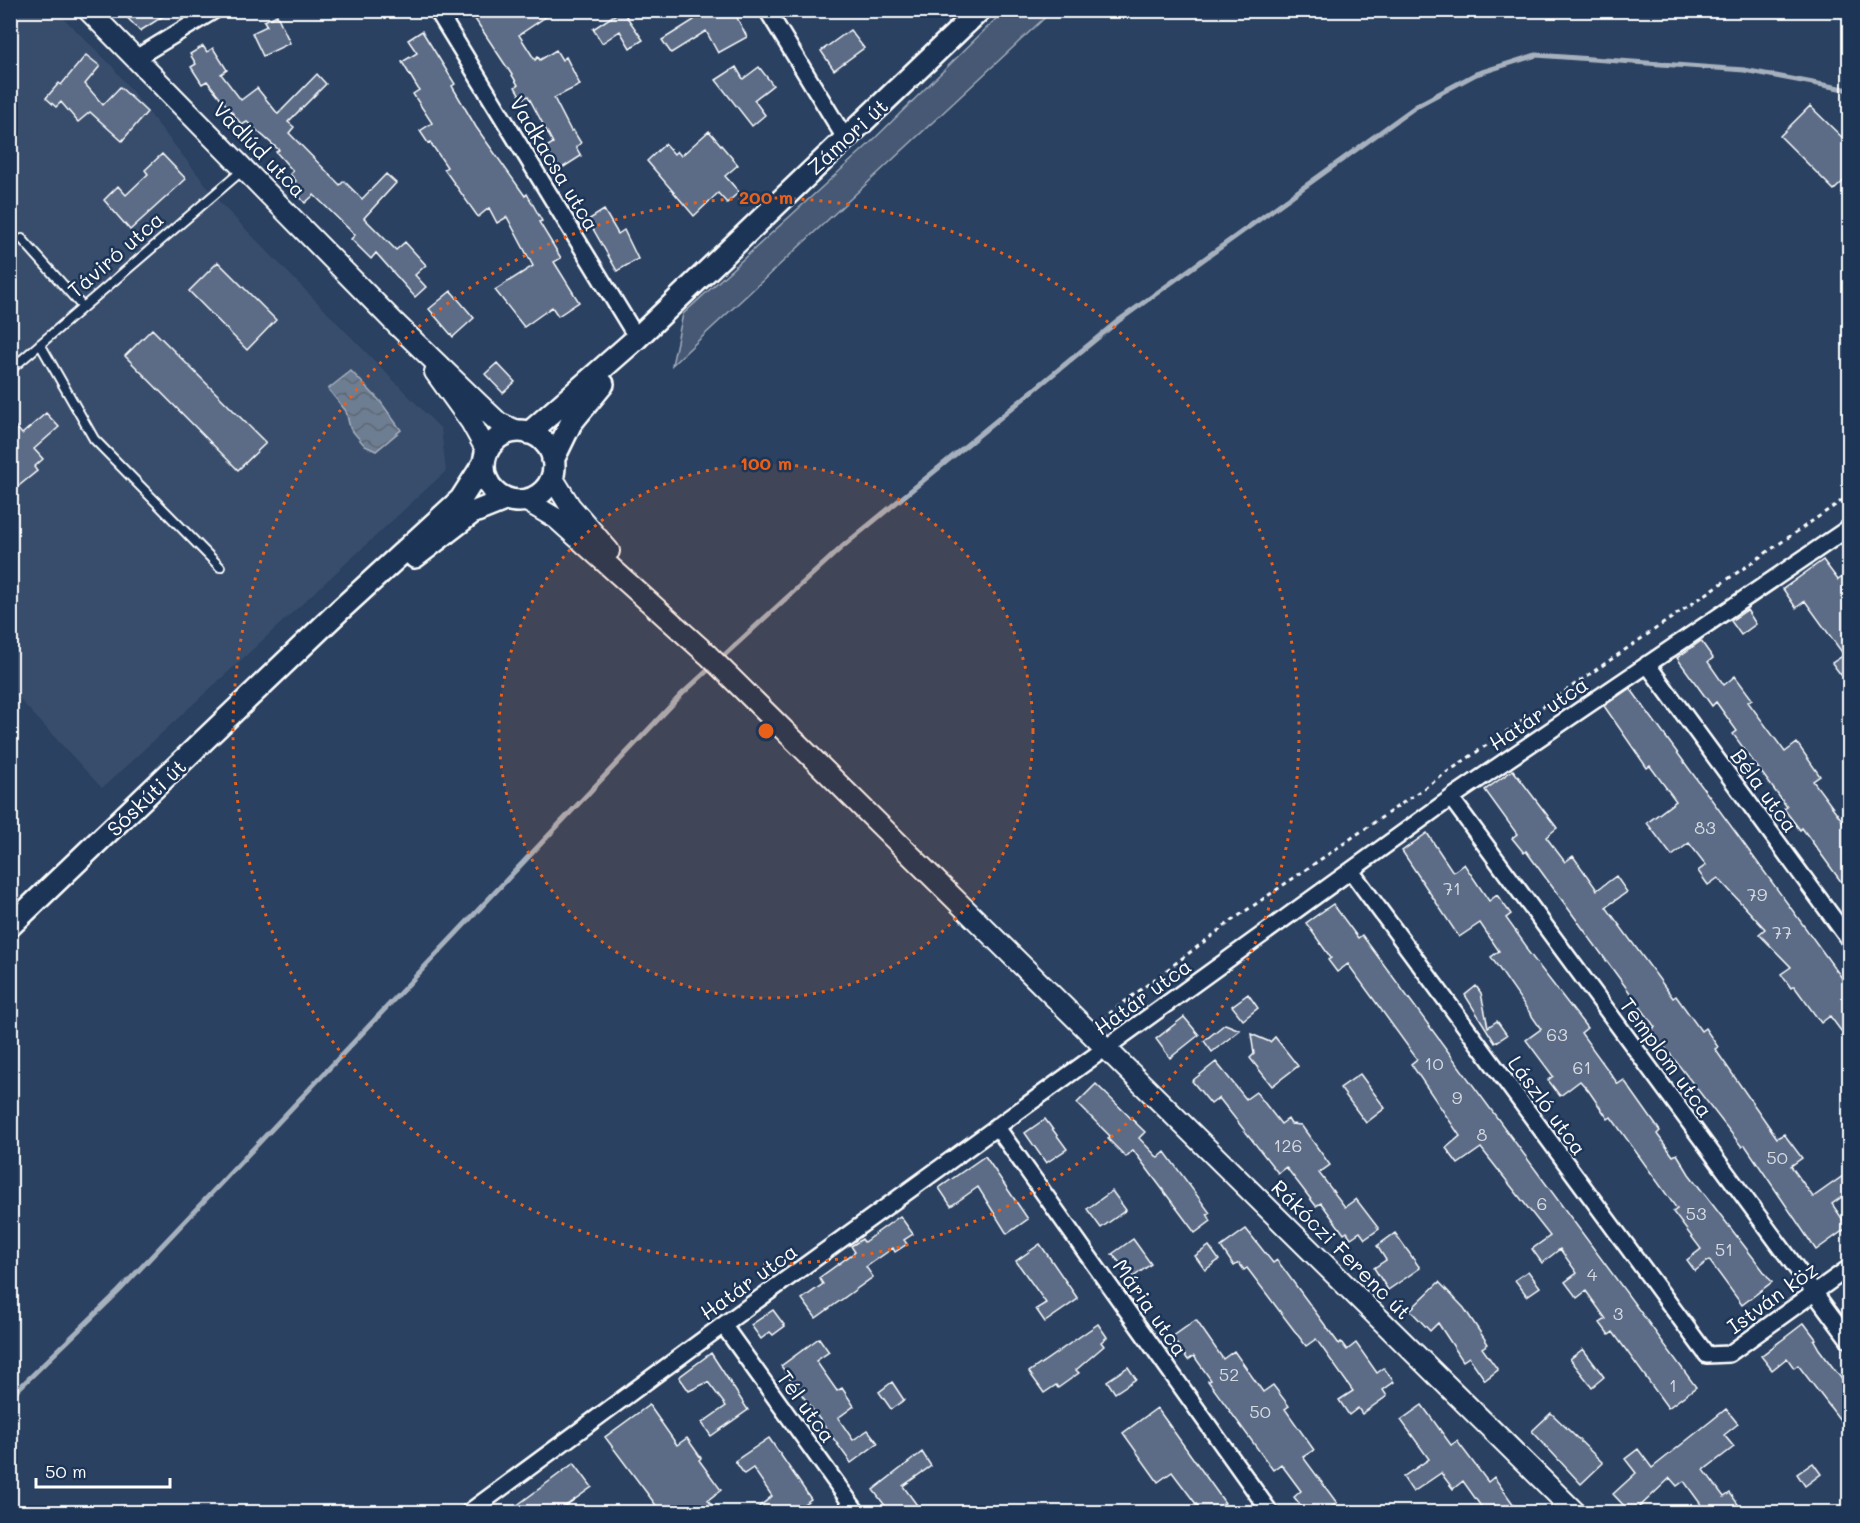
<svg xmlns="http://www.w3.org/2000/svg" width="1860" height="1523" font-family="Mali,sans-serif">
<style>
.built{fill:#394e6c}
.green{fill:#465975;stroke:#a2acba;stroke-width:1.5}
.water{fill:url(#water-waves);stroke:#a7b1be;stroke-width:1.5}
.lines{fill:none;stroke-linecap:round;stroke-linejoin:round}
.stream{stroke:#a7b1be;stroke-width:5}
.building{fill:#5b6c86;stroke:#fff;stroke-width:1.5}
.service-casing{stroke:#fff;stroke-width:12}
.minor-casing{stroke:#fff;stroke-width:20}
.tertiary-casing{stroke:#fff;stroke-width:24}
.secondary-casing{stroke:#fff;stroke-width:26}
.path{stroke:#fff;stroke-width:3;stroke-dasharray:4.5 4.5;stroke-linecap:butt}
.service{stroke:#1d3557;stroke-width:8}
.minor{stroke:#1d3557;stroke-width:15}
.tertiary{stroke:#1d3557;stroke-width:20}
.secondary{stroke:#1d3557;stroke-width:21}
.ring{fill:none;stroke:#e96118;stroke-width:3;stroke-dasharray:3 6}
.labels{text-anchor:middle;dominant-baseline:central;stroke-width:5;stroke-linejoin:round;paint-order:stroke}
.number-label{font-size:18px;fill:#d6dae1}
.street-label{font-size:21px;fill:#fff;stroke:#1d3557}
.centre{fill:#e96118;stroke:#1d3557;stroke-width:3}
.ring-label{font-size:18px;text-anchor:middle;font-weight:bold;fill:#e96118;stroke:#1d3557;stroke-width:5;stroke-linejoin:round;paint-order:stroke}
</style>
<defs>
<pattern id="water-waves" width="16" height="10" patternUnits="userSpaceOnUse" patternTransform="scale(1.5)"><rect width="16" height="10" fill="#6d7d92"/><path d="M0 5q4-4 8 0t8 0" fill="none" stroke="#5e6772"/></pattern>
</defs>
<rect width="100%" height="100%" fill="#2a4161"/>
<filter id="ink" filterUnits="userSpaceOnUse"><feTurbulence type="fractalNoise" baseFrequency=".0167" numOctaves="2"/><feDisplacementMap in="SourceGraphic" scale="12" xChannelSelector="R" yChannelSelector="G"/><feConvolveMatrix kernelMatrix="1 2 1 2 8 2 1 2 1" color-interpolation-filters="sRGB"/></filter>
<g filter="url(#ink)">
<path class="built" d="M11 11H56L111 65 221 204 441 429 446 471 102 788 11 690Z"/>
<path class="green" d="M1004 11H1052L672 365 683 314 868 145Z"/>
<path class="water" d="M351 371 380 401 401 430 376 451 365 446 350 428 346 411 328 389Z"/>
<g class="lines">
<path class="stream" d="M10 1397 119 1291 682 694 842 547 1118 321 1418 105 1476 74 1536 55 1744 70 1850 90"/>
</g>
<path class="building" d="M120 10H173L140 31Z
M469 10H556L519 35 535 60 538 57 540 60 556 50 562 60 566 57 580 85 554 98 571 131 573 130 581 143 576 147 581 156 559 170 545 148 553 143 528 96 522 99 515 87 518 85 512 75Z
M622 10 643 40 630 48 620 31 602 43 593 29Z
M689 10H733L747 37 718 53 706 31 671 53 662 40 694 20Z
M277 15 290 43 263 56 252 33 267 26 264 21Z
M850 30 864 48 834 70 821 51Z
M422 31 455 84 452 86 476 127 525 196 527 194 542 221 539 222 561 258 554 262 579 302 558 316 552 307 524 327 495 290 533 266 507 217 497 223 489 208 478 217 444 169 447 167 430 142 428 143 420 131 432 123 413 94 419 90 402 62 417 53 408 40Z
M203 46 207 52 213 48 227 70 221 74 241 100 257 88 278 114 317 74 326 84 288 122 294 127 289 133 340 185 344 181 362 199 386 174 396 183 364 218 396 250 405 242 426 265 415 275 426 287 415 297 376 253 371 259 351 239 355 235 314 195 305 203 290 186 296 181 290 174 293 171 276 152 279 150 247 122 242 125 207 81 202 84 191 67 196 64 190 54Z
M86 55 100 66 85 84 103 105 120 87 147 112 122 141 90 112 78 122 61 102 56 107 46 98 59 83 61 85Z
M736 67 743 79 759 67 773 85 754 100 765 115 752 126 716 80Z
M1810 106 1850 145V175L1834 190 1780 136Z
M709 131 738 165 725 176 739 192 727 203 718 193 694 216 647 161 665 144 674 154 677 151 681 156Z
M162 154 186 179 130 230 104 200 118 186 126 195 148 174 145 170Z
M604 210 618 234 624 230 638 259 617 271 588 220Z
M218 262 276 320 247 350 189 291Z
M451 291 474 318 453 337 429 309Z
M152 329 266 443 238 470 125 356Z
M497 363 515 382 503 393 485 374Z
M46 413 59 427 34 449 43 459 34 467 37 471 10 493V420L22 434Z
M1823 560 1838 580 1850 572V669L1841 675 1832 663 1844 655 1805 601 1796 608 1783 589Z
M1747 610 1756 624 1741 635 1731 621Z
M1701 641 1713 658 1708 662 1724 685 1735 676 1752 699 1748 702 1785 752 1797 743 1820 776 1813 781 1850 831V894L1802 828 1800 830 1784 809 1787 807 1733 734 1737 731 1716 702 1712 706 1677 658Z
M1630 688 1850 989V1043L1830 1016 1821 1023 1794 986 1791 988 1781 974 1791 967 1759 934 1765 929 1718 878 1708 885 1698 871 1706 865 1689 843 1672 856 1647 823 1676 801 1650 766 1647 768 1604 706Z
M1513 770 1557 828 1546 837 1565 862 1573 856 1597 890 1616 876 1627 892 1606 907 1673 998 1676 996 1701 1031 1705 1028 1718 1047 1715 1049 1777 1138 1784 1134 1802 1158 1791 1166 1813 1197 1850 1171V1191L1832 1204 1848 1227 1816 1250 1745 1145 1742 1147 1664 1046 1657 1052 1645 1035 1655 1027 1526 851 1524 853 1512 838 1517 834 1485 790Z
M1427 833 1453 872 1464 864 1489 901 1497 895 1511 914 1506 918 1527 947 1526 949 1587 1028 1581 1033 1618 1084 1624 1080 1660 1131 1657 1134 1673 1156 1677 1154 1689 1174 1772 1282 1742 1305 1709 1260 1695 1271 1687 1260 1701 1249 1673 1212 1677 1209 1611 1117 1608 1119 1588 1090 1580 1081 1560 1096 1548 1080 1553 1076 1526 1040 1541 1029 1491 957 1499 951 1480 923 1459 937 1402 851Z
M1333 904 1358 938 1362 935 1696 1387 1668 1408 1613 1332 1609 1335 1600 1323 1606 1319 1586 1291 1577 1298 1565 1282 1577 1273 1560 1249 1542 1263 1532 1249 1550 1236 1481 1148 1458 1164 1446 1148 1460 1136 1411 1064 1417 1059 1348 964 1337 972 1328 960 1331 958 1306 923Z
M1476 986 1481 993 1488 1027 1497 1021 1507 1035 1495 1043 1465 995Z
M1248 994 1258 1008 1243 1020 1232 1006Z
M1184 1017 1199 1035 1170 1058 1156 1039Z
M1225 1024 1240 1030 1212 1052 1204 1041Z
M1251 1034 1270 1042 1275 1037 1298 1066 1272 1086 1250 1058 1254 1054Z
M1216 1062 1246 1099 1256 1092 1281 1124 1288 1119 1291 1124 1301 1125 1330 1165 1319 1173 1345 1207 1356 1199 1379 1229 1365 1239 1360 1232 1351 1238 1347 1232 1344 1234 1321 1203 1316 1206 1286 1167 1278 1173 1219 1098 1211 1104 1192 1081Z
M1360 1074 1385 1108 1366 1123 1340 1088Z
M1096 1084 1145 1132 1139 1138 1158 1158 1165 1152 1210 1213 1207 1214 1211 1221 1195 1233 1133 1150 1126 1157 1108 1139 1110 1136 1077 1103Z
M1045 1119 1067 1149 1046 1163 1025 1133Z
M985 1156 1028 1219 1007 1234 978 1187 951 1206 939 1188Z
M1112 1191 1126 1210 1101 1228 1087 1209Z
M900 1216 913 1234 904 1240 907 1244 895 1252 893 1248 866 1267 873 1277 816 1318 802 1299 823 1284 819 1278 855 1252 851 1246 862 1239 864 1242Z
M1246 1229 1273 1263 1277 1260 1339 1344 1341 1342 1347 1350 1356 1343 1377 1373 1384 1368 1394 1382 1383 1390 1387 1396 1362 1414 1358 1408 1349 1415 1339 1400 1353 1391 1316 1339 1306 1346 1247 1268 1244 1270 1239 1263 1234 1266 1221 1247Z
M1395 1233 1420 1268 1388 1290 1374 1268 1386 1260 1377 1246Z
M1133 1239 1151 1264 1133 1277 1112 1254Z
M1040 1244 1078 1299 1045 1322 1036 1309 1046 1303 1016 1261Z
M1209 1246 1219 1260 1205 1270 1195 1256Z
M1528 1271 1540 1287 1527 1296 1515 1280Z
M1439 1282 1464 1308 1488 1344 1482 1348 1498 1370 1485 1380 1469 1357 1463 1361 1438 1323 1430 1331 1410 1310Z
M773 1310 785 1326 773 1335 770 1332 761 1339 751 1325Z
M1196 1320 1223 1359 1234 1351 1263 1392 1273 1385 1289 1406 1285 1409 1314 1450 1303 1457 1337 1503 1324 1512H1306L1294 1497 1301 1491 1281 1464 1273 1470 1208 1381 1211 1380 1194 1356 1188 1360 1172 1337Z
M1804 1323 1816 1339 1814 1340 1819 1349 1850 1390V1433L1798 1365 1794 1368 1787 1358 1772 1370 1761 1356Z
M1098 1324 1107 1337 1101 1342 1104 1346 1076 1370 1079 1373 1058 1388 1056 1385 1044 1393 1029 1372Z
M819 1338 829 1352 816 1361 837 1391 842 1388 854 1406 838 1418 853 1440 868 1430 878 1443 851 1463 781 1366Z
M1583 1349 1604 1377 1592 1387 1570 1359Z
M711 1353 748 1410 711 1436 702 1423 726 1406 708 1382 689 1391 679 1377Z
M1128 1367 1136 1379 1115 1393 1107 1381Z
M892 1382 904 1400 891 1409 879 1392Z
M649 1405 677 1445 687 1438 701 1458 699 1460 721 1490 708 1500 717 1512H661L605 1437Z
M1422 1405 1451 1445 1457 1441 1488 1482 1494 1477 1519 1512H1485L1463 1481 1453 1489 1441 1473 1413 1492 1403 1477 1429 1459 1401 1420Z
M1157 1408 1225 1503 1219 1506 1223 1512H1202L1172 1472 1158 1482 1123 1433Z
M1726 1409 1738 1424 1724 1435 1734 1447 1704 1470 1724 1497 1730 1493 1738 1504 1733 1508 1736 1512H1702L1705 1510 1684 1481 1677 1486 1670 1478 1634 1512H1630L1613 1494 1636 1473 1625 1459 1638 1449 1652 1468Z
M1551 1413 1603 1463 1581 1484 1532 1431Z
M769 1438 811 1499 792 1512H753L772 1496 753 1468 744 1474 735 1461Z
M922 1452 931 1466 903 1486 922 1512H890L873 1490Z
M574 1463 592 1487 557 1512H508Z
M1813 1463 1821 1474 1805 1486 1797 1474Z"/>
<g class="lines">
<defs>
<path id="service" d="M22 239 82 306
M40 344 94 439 220 567
M10 370 244 169"/>
<path id="minor" d="M437 10 637 338
M767 10 845 138
M136 58 215 10
M1647 664 1850 941
M1451 798 1850 1341
M1351 871 1707 1355 1729 1354 1850 1267
M996 1126 1270 1512
M723 1325 857 1512
M469 1512 723 1325 1451 798 1850 527"/>
<path id="tertiary" d="M88 10 395 323 484 409 499 423 517 431
M435 372 471 422 487 451
M552 477 570 506 609 551
M525 500 557 519 708 655 1575 1512"/>
<path id="secondary" d="M484 466a35 35 0 1 1 70 0a35 35 0 1 1-70 0Z
M529 433 637 338 980 10
M553 460 571 423 603 384
M415 557 472 513 507 499
M10 926 340 610 461 499 484 463"/>
</defs>
<use href="#service" class="service-casing"/>
<use href="#minor" class="minor-casing"/>
<use href="#tertiary" class="tertiary-casing"/>
<use href="#secondary" class="secondary-casing"/>
<path class="path" d="M1102 1019 1234 919 1850 495"/>
<use href="#service" class="service"/>
<use href="#minor" class="minor"/>
<use href="#tertiary" class="tertiary"/>
<use href="#secondary" class="secondary"/>
</g>
</g>
<circle cx="766" cy="731" r="267" fill="#e96118" fill-opacity=".12"/>
<g class="ring">
<circle cx="766" cy="731" r="267"/>
<circle cx="766" cy="731" r="533"/>
</g>
<g class="labels">
<g class="number-label">
<text x="1705" y="827">83</text>
<text x="1452" y="888">71</text>
<text x="1757" y="894">79</text>
<text x="1782" y="932">77</text>
<text x="1557" y="1034">63</text>
<text x="1434" y="1063">10</text>
<text x="1582" y="1067">61</text>
<text x="1457" y="1097">9</text>
<text x="1482" y="1134">8</text>
<text x="1288" y="1145">126</text>
<text x="1777" y="1157">50</text>
<text x="1542" y="1203">6</text>
<text x="1696" y="1213">53</text>
<text x="1724" y="1249">51</text>
<text x="1592" y="1274">4</text>
<text x="1618" y="1313">3</text>
<text x="1229" y="1374">52</text>
<text x="1673" y="1385">1</text>
<text x="1260" y="1411">50</text>
</g>
<g class="street-label">
<text transform="translate(847 136) rotate(-43)">Zámori út</text>
<text transform="translate(260 149) rotate(46)">Vadlúd utca</text>
<text transform="translate(555 163) rotate(59)">Vadkacsa utca</text>
<text transform="translate(115 254) rotate(-41)">Táviró utca</text>
<text transform="translate(1538 713) rotate(-34)">Határ utca</text>
<text transform="translate(1765 790) rotate(54)">Béla utca</text>
<text transform="translate(146 797) rotate(-44)">Sóskúti út</text>
<text transform="translate(1142 996) rotate(-36)">Határ utca</text>
<text transform="translate(1667 1057) rotate(54)">Templom utca</text>
<text transform="translate(1548 1105) rotate(54)">László utca</text>
<text transform="translate(1342 1249) rotate(45)">Rákóczi Ferenc út</text>
<text transform="translate(748 1281) rotate(-36)">Határ utca</text>
<text transform="translate(1772 1297) rotate(-36)">István köz</text>
<text transform="translate(1151 1307) rotate(55)">Mária utca</text>
<text transform="translate(807 1406) rotate(54)">Tél utca</text>
</g>
</g>
<circle cx="766" cy="731" r="9" class="centre"/>
<g class="ring-label">
<text x="766" y="204">200 m</text>
<text x="766" y="470">100 m</text>
</g>
<rect width="1860" height="1523" fill="none" stroke="#1d3557" stroke-width="36"/>
<rect x="18" y="18" width="1824" height="1487" fill="none" stroke="#fff" stroke-width="2" filter="url(#ink)"/>
<path d="M36 1478v9h134v-9" fill="none" stroke="#ffffff" stroke-width="3"/>
<text x="45" y="1478" font-size="18" fill="#ffffff" stroke="#1d3557" stroke-width="4.5" paint-order="stroke">50 m</text>
</svg>
